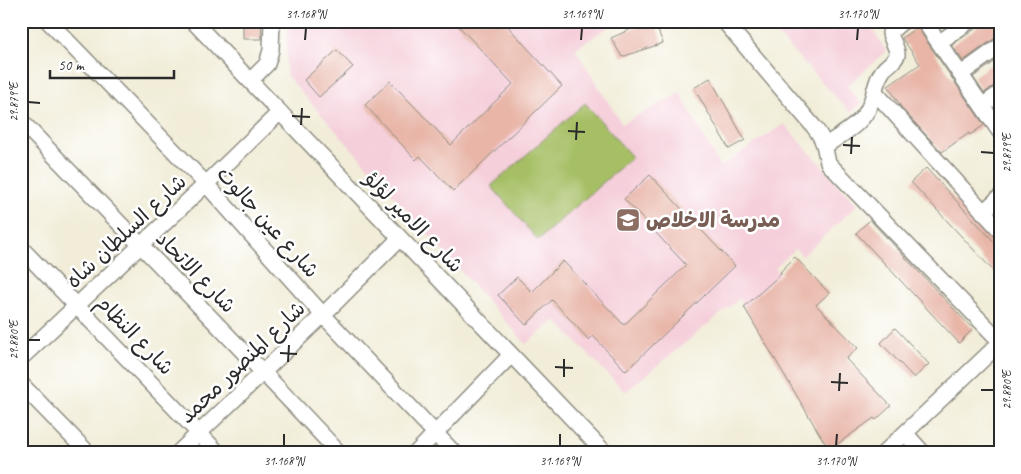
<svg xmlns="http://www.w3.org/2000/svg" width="1021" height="474" font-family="Caveat,'Playpen Sans Arabic',sans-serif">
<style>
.built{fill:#f5cfda}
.green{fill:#a6bf65;stroke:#687548}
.building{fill:#e8b5a7}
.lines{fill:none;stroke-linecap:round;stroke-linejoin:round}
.minor-casing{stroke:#8e8c82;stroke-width:18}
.minor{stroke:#fff;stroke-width:15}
.ticks{fill:none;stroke:#2b2b2b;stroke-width:2}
.labels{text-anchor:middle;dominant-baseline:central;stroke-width:5;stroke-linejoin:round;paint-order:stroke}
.education-label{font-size:21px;font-weight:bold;fill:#785e54;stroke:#fff;text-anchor:start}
.street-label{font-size:21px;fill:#2b2b2b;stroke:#fff}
.neatline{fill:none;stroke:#2b2b2b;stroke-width:2}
.ticks-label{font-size:12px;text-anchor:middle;fill:#2b2b2b}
</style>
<rect width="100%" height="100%" fill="#fff"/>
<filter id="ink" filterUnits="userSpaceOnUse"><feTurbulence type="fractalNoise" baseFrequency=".02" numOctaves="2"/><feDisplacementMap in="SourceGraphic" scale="10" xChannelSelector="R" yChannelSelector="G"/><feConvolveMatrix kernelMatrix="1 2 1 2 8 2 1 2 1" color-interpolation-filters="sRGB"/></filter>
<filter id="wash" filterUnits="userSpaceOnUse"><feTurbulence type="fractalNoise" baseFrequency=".0096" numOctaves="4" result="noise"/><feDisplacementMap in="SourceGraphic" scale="20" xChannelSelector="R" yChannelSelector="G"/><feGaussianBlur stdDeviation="1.12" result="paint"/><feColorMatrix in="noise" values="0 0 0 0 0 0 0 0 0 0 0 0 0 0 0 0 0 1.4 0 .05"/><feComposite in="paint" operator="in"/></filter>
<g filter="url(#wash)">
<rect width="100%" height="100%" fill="#f1edd8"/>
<path class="built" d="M287 21H618L575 49 622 124 680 93 720 167 784 124 857 205 803 256 795 249 775 268 780 274 744 307 740 298 625 392 555 320 526 344 286 75Z
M764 21H880L872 28 886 51 847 86 861 103 851 113Z"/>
<path class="green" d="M585 103 632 157 538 240 491 186Z"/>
<g id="blocks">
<path class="building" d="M243 21H261L262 39H243Z
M454 21H503L562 86 453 191 420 156 416 160 365 105 390 81 451 145 513 84Z
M649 21H654L663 43 622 57 611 38Z
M978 21H1000V37L995 38 963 61 952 45 975 29 977 25Z
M917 27 984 125 970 135 969 133 942 152 903 110 888 86 920 64 902 38Z
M337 50 353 67 319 97 304 80Z
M1000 58V84L995 85 984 93 973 77Z
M710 78 745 140 729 149 694 88Z
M926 168 1000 248V278L911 182Z
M650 175 735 266 626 371 593 336 589 340 552 300 526 325 498 295 517 277 532 292 563 261 624 325 686 265 624 199Z
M870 220 973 329 959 343 856 233Z
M795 257 829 293 816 305 858 348 846 359 891 406 876 420 874 418 829 450 744 307 782 273 780 272Z
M895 328 929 364 914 378 881 343Z"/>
</g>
</g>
<g filter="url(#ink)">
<use href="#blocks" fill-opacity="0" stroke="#8e8c82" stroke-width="1"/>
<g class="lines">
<defs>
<path id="minor" d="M48 21 206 184 323 315 454 453
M193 21 605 453
M724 21 814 127C818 132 822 138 824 145 826 151 826 158 829 164L1000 341
M924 21 1000 132
M939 43 969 21
M961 74 1000 46
M250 81 267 64 271 50 272 21
M874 91 1000 230
M982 106 1000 93
M21 121C127 232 235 341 339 453
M825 146C840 135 863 124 870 105 875 94 875 82 882 72 885 66 895 62 897 55 898 48 891 40 890 33L891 31 903 21
M983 212 1000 197
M21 248 218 453
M21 358 206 184 280 112
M21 384 88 453
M905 433 923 453
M178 453 323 315 400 238
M416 453 511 355
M884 453 1000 343"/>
</defs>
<use href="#minor" class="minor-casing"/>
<use href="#minor" class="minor"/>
</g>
</g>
<path class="ticks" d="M305 40 306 28M581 40 582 28M857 40 858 28M28 102 40 103M292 116 310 117M301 125 302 108M568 131 585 132M576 140 577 122M843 145 860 146M981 152 994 153M851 154 852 137M28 340H40M280 353 297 354M288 362 289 345M555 367 573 368M564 377V359M831 382 848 383M981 390H994M839 391 840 373M284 446V434M560 446V434M836 446 837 434"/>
<defs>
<symbol id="school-square" viewBox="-11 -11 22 22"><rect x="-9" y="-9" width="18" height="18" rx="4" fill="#8d6e63" stroke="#fff"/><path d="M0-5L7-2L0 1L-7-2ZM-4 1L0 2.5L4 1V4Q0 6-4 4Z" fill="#fff"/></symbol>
</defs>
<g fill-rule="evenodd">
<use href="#school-square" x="614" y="206" width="28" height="28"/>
</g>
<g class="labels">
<g class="education-label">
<text x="646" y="220">مدرسة الاخلاص</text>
</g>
<g class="street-label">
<text transform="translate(268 222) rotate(48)">شارع عين جالوت</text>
<text transform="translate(414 222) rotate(46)">شارع الامير لؤلؤ</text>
<text transform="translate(126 231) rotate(-43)">شارع السلطان شاه</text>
<text transform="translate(196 272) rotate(46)">شارع الاتحاد</text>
<text transform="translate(135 335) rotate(46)">شارع النظام</text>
<text transform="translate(242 362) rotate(-44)">شارع المنصور محمد</text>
</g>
</g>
<rect width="1021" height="474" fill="none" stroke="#fff" stroke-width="55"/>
<path d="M50 70v8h124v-8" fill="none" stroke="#2b2b2b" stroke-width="2.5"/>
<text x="58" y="70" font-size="15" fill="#2b2b2b" stroke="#ffffff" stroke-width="4" paint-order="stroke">50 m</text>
<rect x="28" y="28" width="966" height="418" class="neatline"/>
<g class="ticks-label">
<text x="306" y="18">31.168°N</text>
<text x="582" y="18">31.169°N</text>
<text x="858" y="18">31.170°N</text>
<text transform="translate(14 102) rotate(-90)" y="4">29.879°E</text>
<text transform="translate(1007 153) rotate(-90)" y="4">29.879°E</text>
<text transform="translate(14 340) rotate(-90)" y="4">29.880°E</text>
<text transform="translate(1007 390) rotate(-90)" y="4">29.880°E</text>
<text x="284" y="465">31.168°N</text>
<text x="560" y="465">31.169°N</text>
<text x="836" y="465">31.170°N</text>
</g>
</svg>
